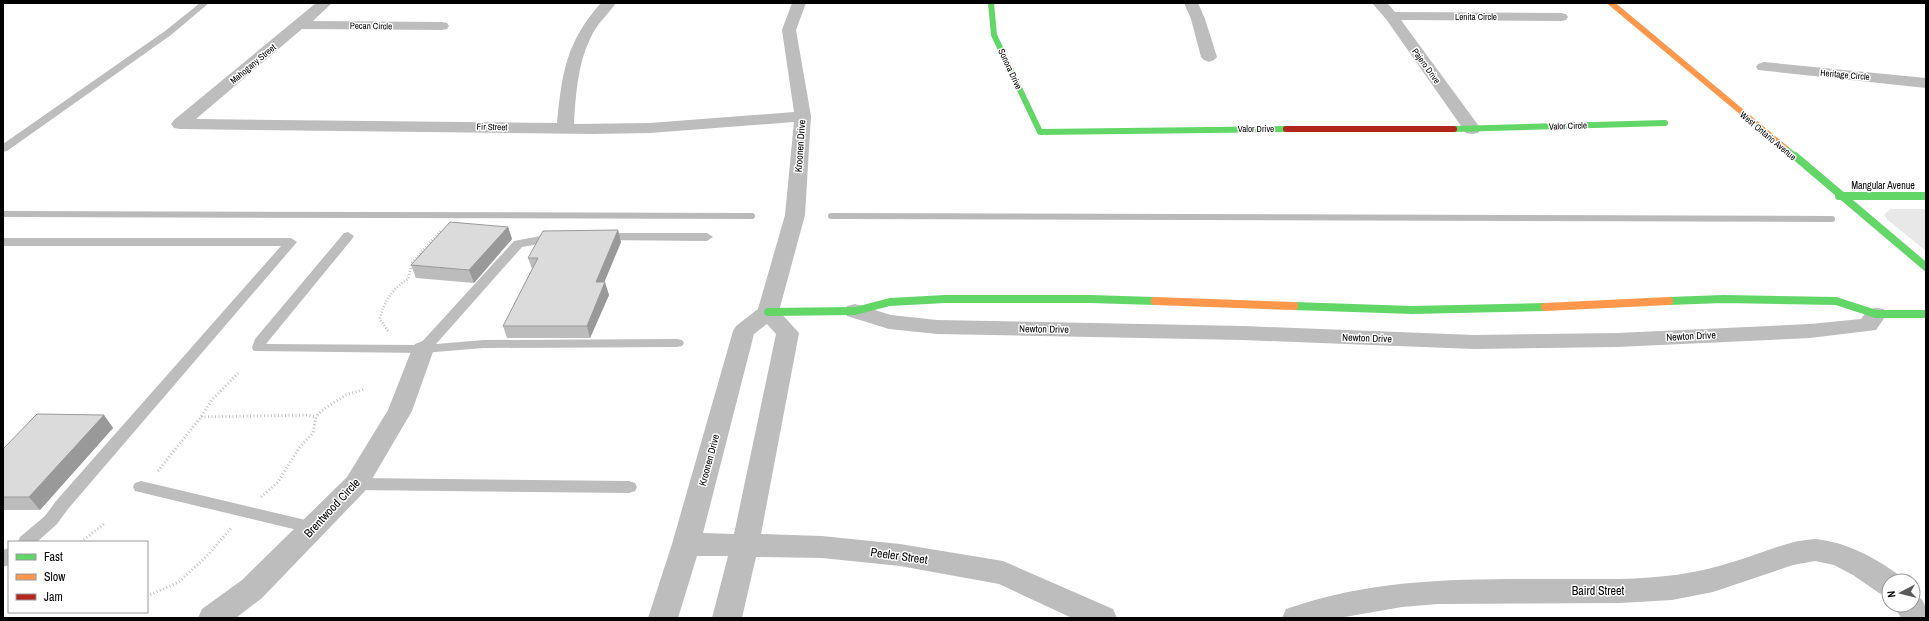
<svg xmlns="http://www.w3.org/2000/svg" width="1929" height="621" font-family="'Archivo Narrow',sans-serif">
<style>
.green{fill:#e8e8e8}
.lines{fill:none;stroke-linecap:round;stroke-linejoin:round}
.stream{stroke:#bababa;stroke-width:6}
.path-far1{stroke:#c2c2c2;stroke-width:2.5;stroke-dasharray:1 2;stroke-linecap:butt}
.path{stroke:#c2c2c2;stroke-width:3;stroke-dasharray:1 2.5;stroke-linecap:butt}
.lane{fill:#bdbdbd;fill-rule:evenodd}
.street{fill:#bdbdbd;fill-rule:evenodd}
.fast-far1{stroke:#63d668;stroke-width:6}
.fast{stroke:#63d668;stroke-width:8}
.slow-far1{stroke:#ff974d;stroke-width:6}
.slow{stroke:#ff974d;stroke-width:8}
.jam{stroke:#b3261e;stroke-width:6}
.wall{fill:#bcbcbc}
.shaded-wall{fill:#999}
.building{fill:#dbdbdb;stroke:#999}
.labels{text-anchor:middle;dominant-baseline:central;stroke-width:3;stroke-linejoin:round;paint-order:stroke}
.far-street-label{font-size:9px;fill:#000;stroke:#fff}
.street-label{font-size:10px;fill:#000;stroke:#fff}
.near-street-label{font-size:12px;fill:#000;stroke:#fff}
</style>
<rect width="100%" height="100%" fill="#fff"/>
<path class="green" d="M1890 209H1926V251L1888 220 1884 215Z"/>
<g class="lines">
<path class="stream" d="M3 214 752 216
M831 216 1832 219"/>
<path class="path-far1" d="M388 331 380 319C383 302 393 288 408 279L412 263 441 230"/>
<path class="path" d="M201 417 307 415 316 417
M158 471 201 417 211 401 238 373
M261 497 278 482 299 448 313 433 316 417 321 411 346 395 365 389
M81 542 105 523
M147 596 179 582 208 555 232 527"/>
<path class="lane" d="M200 3H209L171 35 7 151 3 152V144L165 31Z
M348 232 354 236 352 239 266 344 419 345 514 241 556 233 560 234 562 237 560 240 522 247 436 344 484 340 677 339 682 340 684 343 682 346 677 347 484 348 423 353 254 351 252 348 255 339 344 233Z
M602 233H707L713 237 707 241 598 240 596 237 598 234Z
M3 238H291L297 242 68 509 57 524 37 542H18L20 537 45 516 56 501 281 246H3Z
M356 478 629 481 635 483 637 487 635 491 629 493 356 490 350 488 348 484 350 480Z
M141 481 314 522 320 523 322 528 320 533 314 534 135 491 133 487 135 483Z
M9 548V565L3 567V550Z"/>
<path class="street" d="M316 3H332L313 21 442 22 447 23 449 26 447 29 442 30 302 29 196 119 557 123C562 73 566 42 601 3H616C609 13 599 22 593 33 578 61 576 92 574 124L650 123 794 112 782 30 792 3H806L796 30 811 116 805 215 779 311 799 333 761 534 822 536 900 544 1003 561 1113 609 1117 618H1072L999 584 900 566 822 558 756 557 742 618H712L728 556H697L678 618H648L672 544 733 331 736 326 758 309 785 215 794 122 650 133 593 134 180 129 174 128 171 124 174 120ZM767 324 776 334 734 534 703 533 754 334Z
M1184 3H1198L1205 19 1217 57 1214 60 1209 62 1204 60 1201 57 1191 19Z
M1372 3H1387L1395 12 1561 13 1566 14 1568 17 1566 20 1561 21 1401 20 1481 129 1478 133 1472 134 1466 133 1386 19Z
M1764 62 1926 78V88L1758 70 1756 67 1758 64Z
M855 304 891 315 937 320 1243 326 1474 335 1617 333 1810 324 1861 319C1868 309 1872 306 1884 309L1887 314 1876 330 1810 338 1617 347 1474 349 1243 340 937 334 889 329 847 316 844 311 847 306Z
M423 341 431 344 434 349 412 411 365 491 262 598 236 618H198L202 609 242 580 347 477 388 410 412 349 415 344Z
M1815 539C1846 542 1874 557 1899 575L1902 581H1889V596L1879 593 1853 575 1834 565 1815 561 1793 565 1713 592 1672 600 1620 603 1438 604 1402 607 1339 618H1282L1286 609C1380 576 1472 579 1570 579 1602 579 1634 580 1666 576 1697 573 1725 565 1754 555 1774 548 1794 540 1815 539Z
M1913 594C1925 598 1926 607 1926 618H1901L1894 605H1913Z"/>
<path class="fast-far1" d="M991 3 994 35 1040 132 1286 129
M1454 129 1665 123
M1785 148 1796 157"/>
<path class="fast" d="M1795 156 1926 267
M1839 196H1926
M1669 301 1723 299 1836 301 1876 314H1926
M1294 306 1412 310 1545 307
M768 312 855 311 890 302 945 299H1090L1155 301"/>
<path class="slow-far1" d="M1611 3 1785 148"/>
<path class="slow" d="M1155 301 1294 306
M1545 307 1669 301"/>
<path class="jam" d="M1286 129H1454"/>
</g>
<path class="wall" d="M508 227 512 239 474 283 416 278 411 265Z
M618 230 621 242 604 282 609 295 590 338H507L503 326 532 269 528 258Z
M104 415 113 428 40 510H3V449Z"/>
<path class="shaded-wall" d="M508 227 512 239 474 283 469 270Z
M618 230 621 242 599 295 596 282Z
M605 282 609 295 590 338 587 326Z
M104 415 113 428 40 510 29 497Z"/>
<path class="building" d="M450 222 508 227 469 270 411 265Z
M618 230 596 282H605L587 326H503L538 258H528L543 231Z
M37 414 104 415 29 497H3V449Z"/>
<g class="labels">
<g class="far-street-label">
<text x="1476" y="17">Lenita Circle</text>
<text transform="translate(371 26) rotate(1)">Pecan Circle</text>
<text transform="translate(253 64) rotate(-40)">Mahogany Street</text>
<text transform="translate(1426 66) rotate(54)">Pajero Drive</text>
<text transform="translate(1010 69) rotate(65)">Sonora Drive</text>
<text transform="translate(1845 75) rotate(5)">Heritage Circle</text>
<text transform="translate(1568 126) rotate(-2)">Valor Circle</text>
<text transform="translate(492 127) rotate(1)">Fir Street</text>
<text x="1256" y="129">Valor Drive</text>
<text transform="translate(1768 136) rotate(40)">West Ontario Avenue</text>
</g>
<g class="street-label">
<text transform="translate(800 146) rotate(-86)">Kroonen Drive</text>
<text x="1883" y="185">Mangular Avenue</text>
<text transform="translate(1044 329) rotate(1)">Newton Drive</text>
<text transform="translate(1691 336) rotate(-3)">Newton Drive</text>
<text transform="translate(1367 338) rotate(2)">Newton Drive</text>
<text transform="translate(709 460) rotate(-75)">Kroonen Drive</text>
</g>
<g class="near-street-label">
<text transform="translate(332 508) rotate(-47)">Brentwood Circle</text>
<text transform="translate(899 556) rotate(8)">Peeler Street</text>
<text x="1598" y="591">Baird Street</text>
</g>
</g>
<rect width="1929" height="621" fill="none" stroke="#000000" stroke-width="8"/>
<rect x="8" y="541" width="140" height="72" fill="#ffffff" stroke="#999999"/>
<rect x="16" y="554" width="20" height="6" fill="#63d668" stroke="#999999"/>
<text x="44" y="561" font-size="12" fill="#000000">Fast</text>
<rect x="16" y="574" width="20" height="6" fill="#ff974d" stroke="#999999"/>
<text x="44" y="581" font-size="12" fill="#000000">Slow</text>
<rect x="16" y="594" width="20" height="6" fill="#b3261e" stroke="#999999"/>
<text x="44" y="601" font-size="12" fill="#000000">Jam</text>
<g transform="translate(1901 593) rotate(263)"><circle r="19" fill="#ffffff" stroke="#999999"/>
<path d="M0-3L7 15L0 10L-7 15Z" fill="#595959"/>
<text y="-6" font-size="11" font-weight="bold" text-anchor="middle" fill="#000000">N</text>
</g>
</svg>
